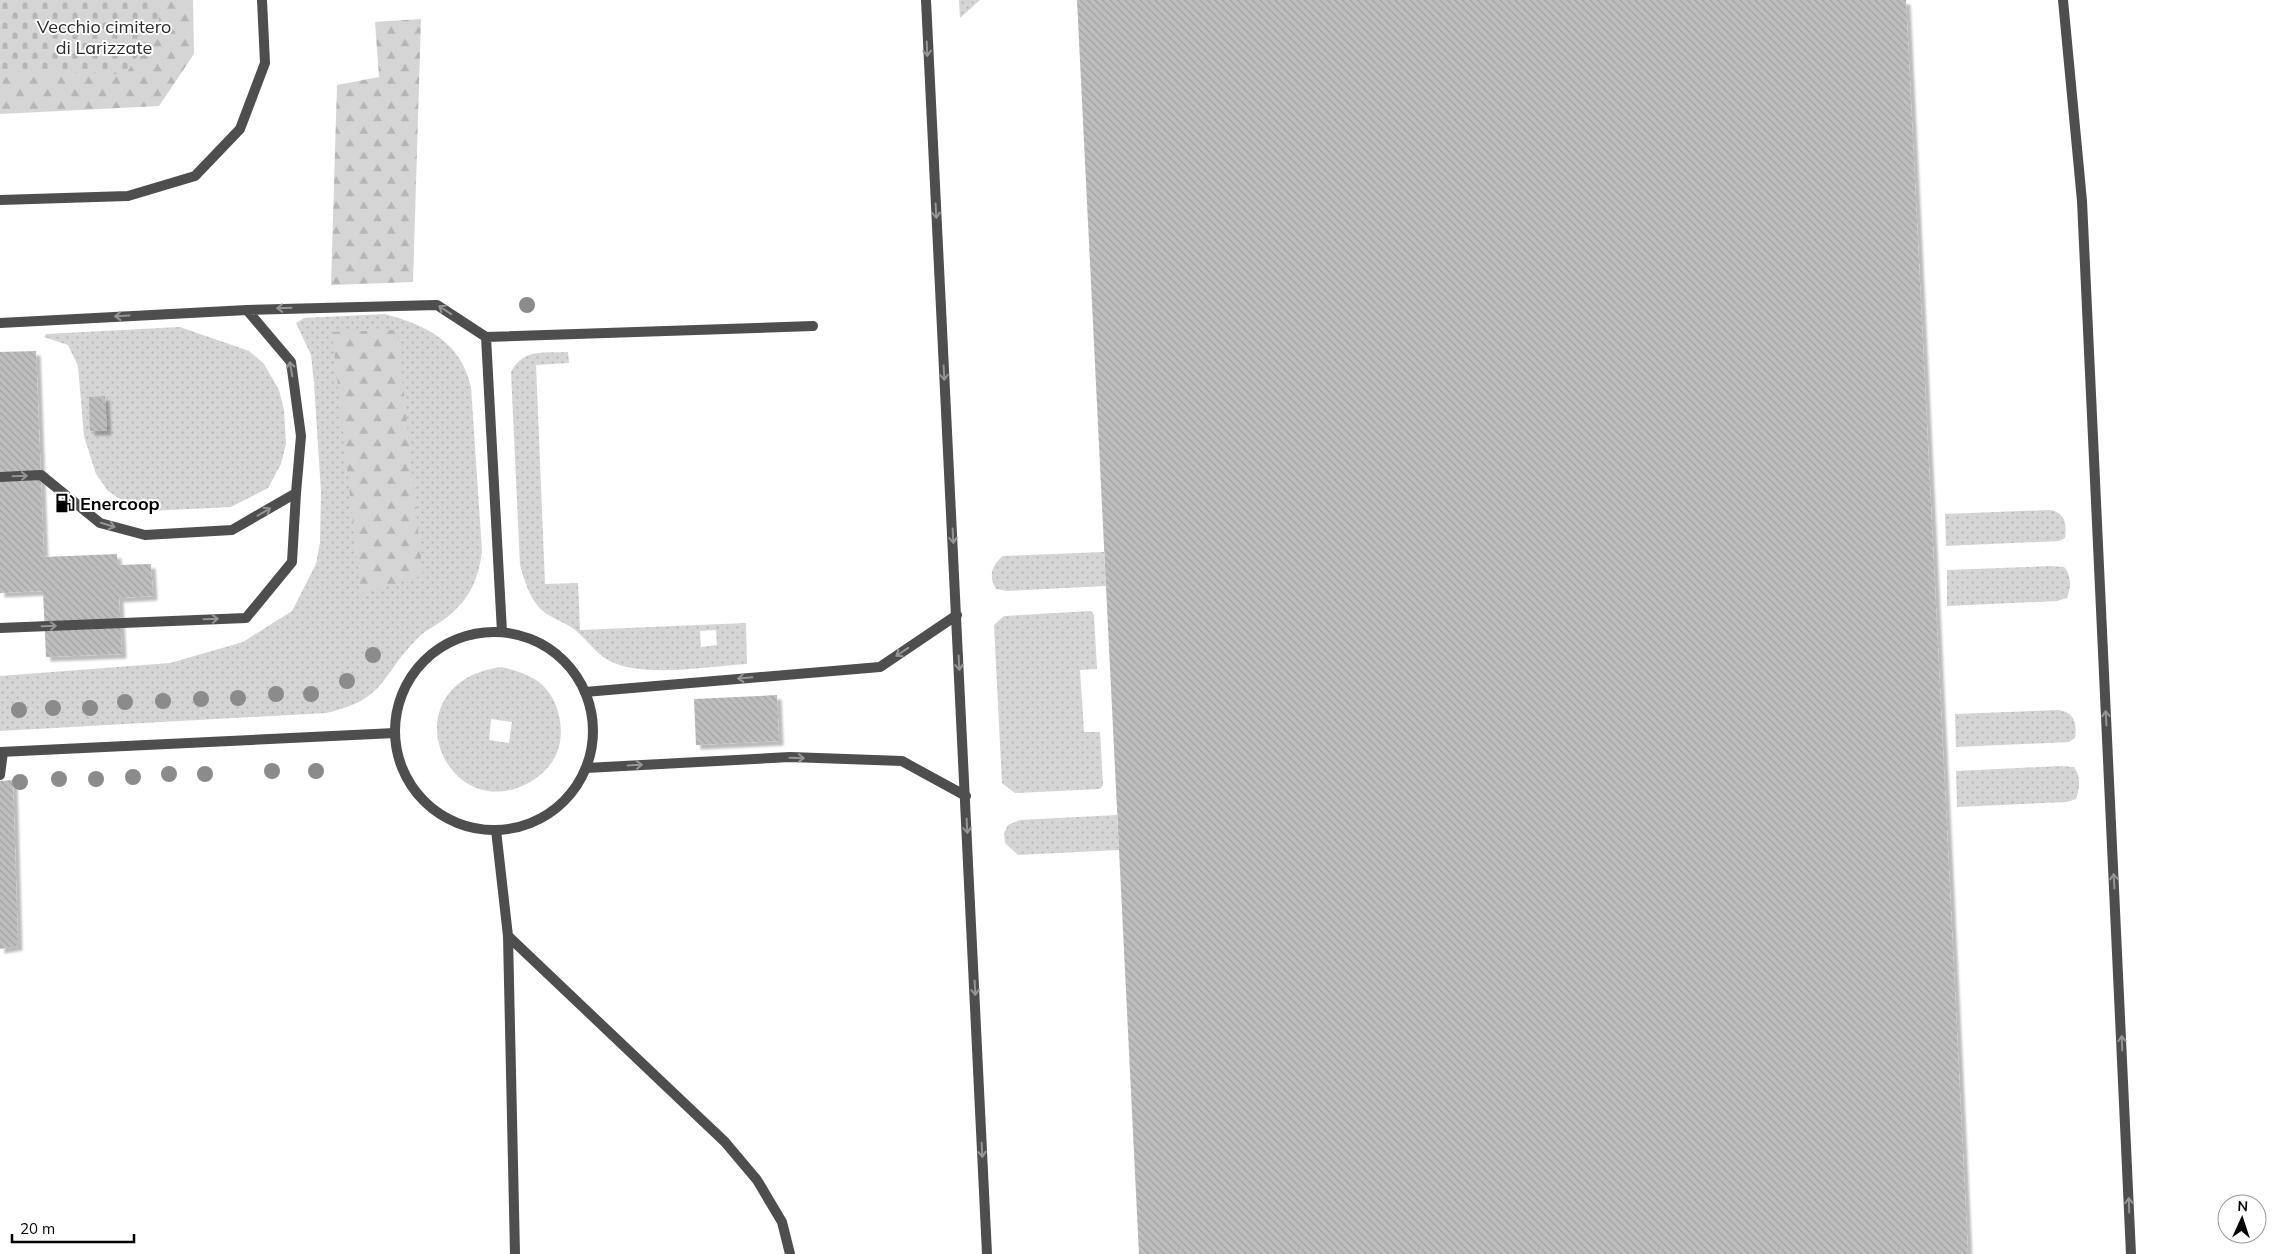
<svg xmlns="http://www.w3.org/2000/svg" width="2277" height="1254" font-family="Mulish,sans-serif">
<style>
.grass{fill:url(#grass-dots);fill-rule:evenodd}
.forest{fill:url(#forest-firs)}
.cemetery{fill:url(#cemetery-stones)}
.building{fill:url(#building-back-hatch);filter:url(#shadow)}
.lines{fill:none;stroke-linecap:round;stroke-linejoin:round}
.lane{stroke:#4e4e4e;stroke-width:10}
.street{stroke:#4e4e4e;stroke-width:10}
.tree{fill:#8b8b8b}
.oneway{stroke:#959595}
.labels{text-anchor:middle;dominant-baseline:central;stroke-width:4;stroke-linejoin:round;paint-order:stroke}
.park-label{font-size:18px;fill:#2c2c2c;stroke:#fff}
.poi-label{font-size:18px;font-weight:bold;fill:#000;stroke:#fff;text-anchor:start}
</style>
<defs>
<pattern id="grass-dots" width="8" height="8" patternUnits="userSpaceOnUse" patternTransform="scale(1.25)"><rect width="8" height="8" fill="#d5d5d5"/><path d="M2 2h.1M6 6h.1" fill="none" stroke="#b5b5b5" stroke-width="1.8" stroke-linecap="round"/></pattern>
<pattern id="forest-firs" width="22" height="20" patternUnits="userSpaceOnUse" patternTransform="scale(1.25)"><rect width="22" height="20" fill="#d5d5d5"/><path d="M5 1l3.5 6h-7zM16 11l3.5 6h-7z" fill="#b5b5b5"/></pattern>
<pattern id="cemetery-stones" width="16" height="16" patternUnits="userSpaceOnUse" patternTransform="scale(1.25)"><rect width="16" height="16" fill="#d5d5d5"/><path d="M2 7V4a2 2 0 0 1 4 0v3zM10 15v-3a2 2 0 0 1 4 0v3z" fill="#b5b5b5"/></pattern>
<pattern id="building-back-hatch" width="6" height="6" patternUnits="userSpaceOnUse" patternTransform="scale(1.25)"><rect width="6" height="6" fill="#bebebe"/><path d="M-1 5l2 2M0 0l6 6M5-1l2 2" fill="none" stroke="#a2a2a2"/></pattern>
<filter id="shadow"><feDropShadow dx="4.5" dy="4.5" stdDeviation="1" flood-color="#0004"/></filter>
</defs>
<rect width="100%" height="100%" fill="#fff"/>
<path class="grass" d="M959 0H980L960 18Z
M385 314C426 325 461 342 471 387L482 551C478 583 468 602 442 621 435 626 426 630 420 636 380 674 389 699 326 713L0 731V676L170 663 243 642 292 611 316 564 320 542 321 492 314 383 311 355 296 323 304 318Z
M180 327 249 351 264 364 279 390 284 410 286 444 281 464 268 488 231 507 149 511 120 499 108 491 96 474 84 436 78 366 68 345 44 337 46 334Z
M568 352 569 363 536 365 545 584 578 583 580 630 746 623 747 664C709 666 642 679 608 660 595 653 586 638 574 629 566 623 556 620 547 614 531 604 525 582 520 565L511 372C523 348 544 353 568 352ZM716 630 717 645 701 647 700 631Z
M2049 510C2065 512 2067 523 2065 538L2059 541 1946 546 1945 514Z
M1104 552 1106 586 1007 591 996 589C988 576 992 565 1003 556Z
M2051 566 2064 567C2072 576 2071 588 2067 598L2057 601 1947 606V570Z
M1091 611 1094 615 1097 669 1080 670 1084 732H1100L1103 785 1100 789 1015 793 1002 783 994 625 1004 616Z
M501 667C514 670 525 673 536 680 559 695 567 731 556 755 548 771 534 782 517 788 438 815 393 682 501 667ZM491 719 512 722 509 743 489 740Z
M2059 710C2075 713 2077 723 2075 738L2069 742 1956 747 1955 714Z
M2061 766 2074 767C2081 777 2080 788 2076 799L2067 802 1957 807 1956 771Z
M1117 815 1119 850 1018 855 1005 843 1004 833 1008 825 1020 820Z"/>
<path class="forest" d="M0 0H193L194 54 159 106 0 114Z
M421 19 413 282 331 285 337 85 379 77 375 22Z
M397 330 423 576 361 594 332 332Z"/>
<path class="cemetery" d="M0 0H158L159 22 126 74 0 71Z"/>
<path class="building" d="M1077 0H1906L1968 1254H1139Z
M36 351 44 557 117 554 118 565 151 564 153 596 119 598 122 654 46 657 43 591 0 593V352Z
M105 396 107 431H90L89 397Z
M777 695 779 741 696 745 694 699Z
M13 780 18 946 0 949V781Z"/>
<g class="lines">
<path class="lane" d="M926 0 987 1254
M2063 0 2082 201 2131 1254
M0 323 247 310 437 305 486 337 813 326
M486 337 502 632
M0 477 41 475 100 523 145 535 232 530 296 493 301 436 291 362 247 310
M0 628 246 618 292 562 296 493
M585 692 880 667 957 615
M586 768 790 757 902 761 966 796
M496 830 508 936 515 1254
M508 936 725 1142 757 1180 782 1222 790 1254"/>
<path class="street" d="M0 200 128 196 195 176 240 129 265 63 262 0
M395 731a99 99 0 1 1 198 0a99 99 0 1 1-198 0Z
M0 752 395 733
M0 775 3 752"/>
</g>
<g class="tree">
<circle cx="527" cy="305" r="8"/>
<circle cx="373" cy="655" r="8"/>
<circle cx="347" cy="681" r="8"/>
<circle cx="276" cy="694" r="8"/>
<circle cx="311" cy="694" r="8"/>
<circle cx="238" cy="698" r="8"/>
<circle cx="201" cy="699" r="8"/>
<circle cx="163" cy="701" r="8"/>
<circle cx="125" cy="702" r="8"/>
<circle cx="53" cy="708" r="8"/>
<circle cx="90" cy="708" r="8"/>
<circle cx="19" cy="710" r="8"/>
<circle cx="272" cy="771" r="8"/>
<circle cx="316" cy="771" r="8"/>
<circle cx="169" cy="774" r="8"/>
<circle cx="205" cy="774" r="8"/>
<circle cx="133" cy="777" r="8"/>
<circle cx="59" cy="779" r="8"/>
<circle cx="96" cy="779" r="8"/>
<circle cx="20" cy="782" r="8"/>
</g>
<defs><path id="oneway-shaft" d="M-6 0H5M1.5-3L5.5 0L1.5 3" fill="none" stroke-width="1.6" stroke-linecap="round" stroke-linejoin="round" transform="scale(1.25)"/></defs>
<g class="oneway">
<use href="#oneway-shaft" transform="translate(927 49) rotate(88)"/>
<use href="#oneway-shaft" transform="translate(936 211) rotate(87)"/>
<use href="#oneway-shaft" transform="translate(284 308) rotate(178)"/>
<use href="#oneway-shaft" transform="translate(445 310) rotate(-146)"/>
<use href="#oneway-shaft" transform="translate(122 316) rotate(177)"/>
<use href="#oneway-shaft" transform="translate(291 369) rotate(-100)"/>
<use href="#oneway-shaft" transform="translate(944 373) rotate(87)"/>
<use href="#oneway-shaft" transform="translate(20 476) rotate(-2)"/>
<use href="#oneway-shaft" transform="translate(264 512) rotate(-30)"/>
<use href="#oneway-shaft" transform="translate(108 525) rotate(17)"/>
<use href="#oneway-shaft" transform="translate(953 536) rotate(87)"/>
<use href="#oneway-shaft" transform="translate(211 619) rotate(-2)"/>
<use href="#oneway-shaft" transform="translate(49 626) rotate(-2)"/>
<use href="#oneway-shaft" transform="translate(902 652) rotate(146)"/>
<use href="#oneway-shaft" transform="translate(959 663) rotate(87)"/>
<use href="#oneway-shaft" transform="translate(745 678) rotate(175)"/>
<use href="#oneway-shaft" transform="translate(2106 718) rotate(-93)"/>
<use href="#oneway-shaft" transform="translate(797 758) rotate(2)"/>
<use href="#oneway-shaft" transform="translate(635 765) rotate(-3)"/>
<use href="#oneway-shaft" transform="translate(967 826) rotate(87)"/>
<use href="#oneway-shaft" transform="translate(2114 881) rotate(-93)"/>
<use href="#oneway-shaft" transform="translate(975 988) rotate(87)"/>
<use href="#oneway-shaft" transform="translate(2122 1043) rotate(-92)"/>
<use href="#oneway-shaft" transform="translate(982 1150) rotate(87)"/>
<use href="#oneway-shaft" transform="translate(2129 1205) rotate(-92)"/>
</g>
<defs>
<symbol id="fuel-bare" viewBox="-9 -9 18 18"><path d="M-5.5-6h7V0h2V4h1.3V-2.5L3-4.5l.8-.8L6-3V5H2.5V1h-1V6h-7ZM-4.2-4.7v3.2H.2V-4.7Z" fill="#000" stroke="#fff" stroke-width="2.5" paint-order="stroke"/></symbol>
</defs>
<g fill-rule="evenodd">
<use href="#fuel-bare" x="51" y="489" width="28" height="28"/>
</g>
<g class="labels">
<g class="park-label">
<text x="104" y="26">Vecchio cimitero<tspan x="104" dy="21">di Larizzate</tspan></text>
</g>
<g class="poi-label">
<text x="80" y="503">Enercoop</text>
</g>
</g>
<g transform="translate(2242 1219) rotate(3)"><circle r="24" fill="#ffffff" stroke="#999999"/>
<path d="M0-4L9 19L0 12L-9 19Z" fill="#000000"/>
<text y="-8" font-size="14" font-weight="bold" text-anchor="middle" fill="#000000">N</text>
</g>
<path d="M12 1234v8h122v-8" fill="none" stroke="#000000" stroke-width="2.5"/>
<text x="20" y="1234" font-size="15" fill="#000000" stroke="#ffffff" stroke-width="4" paint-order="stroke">20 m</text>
</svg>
